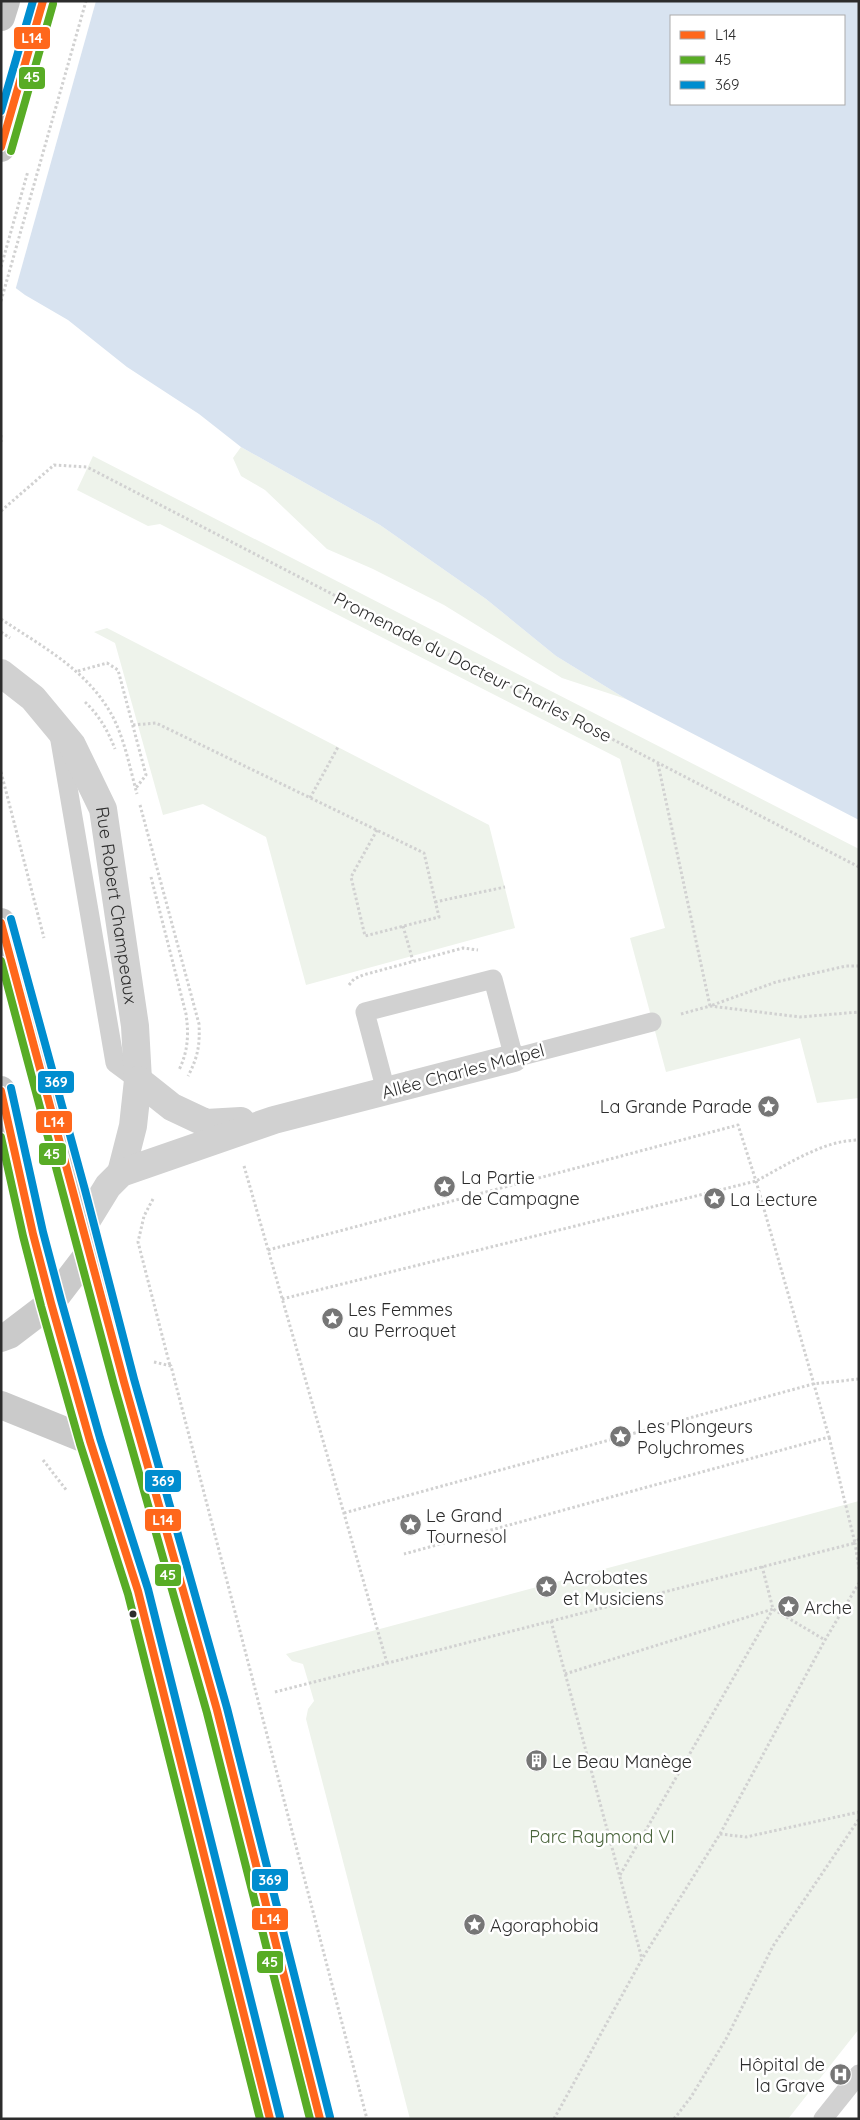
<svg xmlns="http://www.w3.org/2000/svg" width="860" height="2120" font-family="Quicksand,sans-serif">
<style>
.green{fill:#eef3eb}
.water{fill:#d8e3f0;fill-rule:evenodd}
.pier{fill:#fff}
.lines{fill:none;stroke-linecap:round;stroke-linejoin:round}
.path{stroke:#d1d1d1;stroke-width:3;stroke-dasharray:2.5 2.5;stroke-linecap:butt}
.lane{stroke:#d1d1d1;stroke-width:19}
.street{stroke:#d1d1d1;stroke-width:28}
.secondary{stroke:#cacaca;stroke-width:28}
.primary{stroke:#c4c4c4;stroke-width:28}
.bus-1-casing{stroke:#fff;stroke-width:11}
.bus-2-casing{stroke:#fff;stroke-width:11}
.bus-3-casing{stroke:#fff;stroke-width:11}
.bus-1{stroke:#ff671b;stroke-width:8}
.bus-2{stroke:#58ac25;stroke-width:8}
.bus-3{stroke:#008dcf;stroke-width:8}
.bus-dot{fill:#2c2c2c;stroke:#fff;stroke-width:2}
.labels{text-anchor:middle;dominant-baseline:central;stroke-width:5;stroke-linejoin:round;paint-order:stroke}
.street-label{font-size:18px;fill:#2c2c2c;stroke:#fff}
.poi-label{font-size:18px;fill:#2c2c2c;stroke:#fff;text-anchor:start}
.park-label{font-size:18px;fill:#4a653c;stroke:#fff}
.line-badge{stroke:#fff;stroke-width:2}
.badge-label{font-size:14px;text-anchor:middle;font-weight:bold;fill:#fff}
</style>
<rect width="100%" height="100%" fill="#fff"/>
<path class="green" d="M241 447 380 525 486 599 556 656 626 699 562 678 444 605 373 569 327 549 265 490 241 476 233 458Z
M93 456 859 849V1098L817 1103 800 1038 666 1072 630 938 665 928 620 759 160 524 148 526 77 490Z
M107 628 489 825 515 928 306 985 266 837 203 804 163 815 115 643 94 632Z
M859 1501V2029L788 2119H410L306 1719 308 1709 314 1701 303 1664 292 1661 286 1654Z"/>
<path class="water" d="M1 1H859V820L626 699 556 656 486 599 380 525 241 447 199 414 127 367 68 320 25 295 1 277ZM671 16H844V104H671Z"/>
<path class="pier" d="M1 1H96L15 291 1 281Z"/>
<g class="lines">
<path class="path" d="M1 267 28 171
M1 301 86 1
M1 435V442
M1 511 54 465 87 467 859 867
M1 619C38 644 80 666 105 704 123 729 129 765 137 794
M1 632 10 638
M78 671 107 663 118 670 146 775 136 788
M85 702C99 715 108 731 115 749
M133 725 156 723 424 853 439 917 365 936 351 877 377 830
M658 764 710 1006 776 982 846 966H859
M1 772 44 938
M310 798 338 747
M140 805 199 1024C200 1045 198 1057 188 1076
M151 877 186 1014C189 1035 188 1051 179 1070
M435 902 505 887
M403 926 413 961
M349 985 354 979 363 975 463 948 478 950
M681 1014 710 1006 800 1017 859 1012
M244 1166 387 1663
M153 1199 144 1216 138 1242 170 1366
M268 1250 738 1125 756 1181 829 1437 404 1554
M282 1299 756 1181C787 1165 823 1140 859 1140
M154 1362 171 1366 367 2119
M43 1460 67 1491
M344 1513 813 1384 859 1379
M859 1539 855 1543 859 1569
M762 1566 773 1609 825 1640
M551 1621 642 1959
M565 1674 773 1609
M275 1692 855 1543 829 1437
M720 1834 746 1837 859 1812
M620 1875 773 1609
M554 2119 642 1959 720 1834 825 1640 859 1583
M674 2119 691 2097 726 2039 773 1946 859 1819"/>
<path class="lane" d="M59 735 115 1063 138 1080
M386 1091 365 1012 493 979 514 1058 652 1022
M823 2119 859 2074"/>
<g class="street">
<path id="s1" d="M1 673 33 698 72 745 103 809 135 1026 138 1080 133 1126 121 1173"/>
<path d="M138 1080 172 1107 206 1123 241 1121"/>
<path d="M84 1225 108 1186 121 1173 274 1120 514 1058"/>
</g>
<path class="secondary" d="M1 1338 9 1335 51 1303 90 1252
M1 1405 90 1441"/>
<path class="primary" d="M1 17 6 1
M1 148 43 1
M1 922 75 1193 124 1382 217 1710 320 2119
M1 1090 33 1234 51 1303 90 1441 138 1591 270 2119"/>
<defs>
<path id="bus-1" d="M1 147 43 1
M1 923 124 1382 217 1710 320 2119
M1 1091 33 1234 51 1303 90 1441 138 1591 270 2119"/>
<path id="bus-2" d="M11 151 53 4
M1 961 114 1385 207 1713 310 2119
M1 1137 23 1236 41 1306 80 1444 128 1594 260 2119"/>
<path id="bus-3" d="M1 111 33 1
M11 919 85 1190 134 1379 227 1708 330 2117
M11 1088 43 1232 61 1300 100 1438 148 1589 280 2117"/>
</defs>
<use href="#bus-1" class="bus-1-casing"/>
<use href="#bus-2" class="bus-2-casing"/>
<use href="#bus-3" class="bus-3-casing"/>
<use href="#bus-1" class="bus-1"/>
<use href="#bus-2" class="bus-2"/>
<use href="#bus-3" class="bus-3"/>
</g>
<defs>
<symbol id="sight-disc" viewBox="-11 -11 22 22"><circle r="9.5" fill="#767676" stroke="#fff"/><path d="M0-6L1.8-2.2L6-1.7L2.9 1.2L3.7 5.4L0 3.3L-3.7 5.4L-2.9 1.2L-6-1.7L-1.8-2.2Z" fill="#fff"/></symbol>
<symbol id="building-disc" viewBox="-11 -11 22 22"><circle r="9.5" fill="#767676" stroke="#fff"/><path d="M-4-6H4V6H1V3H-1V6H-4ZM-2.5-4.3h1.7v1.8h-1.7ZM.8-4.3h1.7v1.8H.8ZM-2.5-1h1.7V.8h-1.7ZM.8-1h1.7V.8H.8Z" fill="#fff"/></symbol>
<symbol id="hospital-disc" viewBox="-11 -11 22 22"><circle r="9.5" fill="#767676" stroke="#fff"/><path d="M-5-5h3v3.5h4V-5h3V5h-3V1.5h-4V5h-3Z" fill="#fff"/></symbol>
</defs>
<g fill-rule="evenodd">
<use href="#sight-disc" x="756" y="1094" width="25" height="25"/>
<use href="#sight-disc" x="432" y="1174" width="25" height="25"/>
<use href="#sight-disc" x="702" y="1186" width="25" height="25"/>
<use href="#sight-disc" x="320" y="1306" width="25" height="25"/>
<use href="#sight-disc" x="608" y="1424" width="25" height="25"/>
<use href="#sight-disc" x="398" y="1512" width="25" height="25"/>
<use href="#sight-disc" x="534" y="1574" width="25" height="25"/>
<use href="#sight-disc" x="776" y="1594" width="25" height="25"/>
<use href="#building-disc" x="524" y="1748" width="25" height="25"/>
<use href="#sight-disc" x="462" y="1912" width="25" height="25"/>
<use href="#hospital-disc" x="828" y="2062" width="25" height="25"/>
</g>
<circle class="bus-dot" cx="133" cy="1614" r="4.5"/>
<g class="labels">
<g class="street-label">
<text transform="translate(473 667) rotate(27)">Promenade du Docteur Charles Rose</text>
<text stroke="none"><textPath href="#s1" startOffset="270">Rue Robert Champeaux</textPath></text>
<text transform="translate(463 1071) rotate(-15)">Allée Charles Malpel</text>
</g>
<g class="poi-label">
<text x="752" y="1106" text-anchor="end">La Grande Parade</text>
<text x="461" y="1177">La Partie<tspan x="461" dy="21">de Campagne</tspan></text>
<text x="730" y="1199">La Lecture</text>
<text x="348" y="1309">Les Femmes<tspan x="348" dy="21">au Perroquet</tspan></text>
<text x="637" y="1426">Les Plongeurs<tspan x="637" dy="21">Polychromes</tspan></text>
<text x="426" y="1515">Le Grand<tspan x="426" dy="21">Tournesol</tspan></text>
<text x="563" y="1577">Acrobates<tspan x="563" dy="21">et Musiciens</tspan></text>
<text x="804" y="1607">Arche</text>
<text x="552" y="1761">Le Beau Manège</text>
<text x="490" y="1925">Agoraphobia</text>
<text x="825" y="2064" text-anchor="end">Hôpital de<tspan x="825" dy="21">la Grave</tspan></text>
</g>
<g class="park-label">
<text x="602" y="1836">Parc Raymond VI</text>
</g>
</g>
<g class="line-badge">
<rect x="13" y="26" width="38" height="24" rx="5" fill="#ff671b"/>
<rect x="18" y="66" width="28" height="24" rx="5" fill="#58ac25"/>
<rect x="37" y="1070" width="38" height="24" rx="5" fill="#008dcf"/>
<rect x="35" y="1110" width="38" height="24" rx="5" fill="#ff671b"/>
<rect x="38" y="1142" width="29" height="24" rx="5" fill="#58ac25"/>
<rect x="144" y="1469" width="38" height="24" rx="5" fill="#008dcf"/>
<rect x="144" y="1508" width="38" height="24" rx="5" fill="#ff671b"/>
<rect x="154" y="1563" width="28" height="24" rx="5" fill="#58ac25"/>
<rect x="251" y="1868" width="38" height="24" rx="5" fill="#008dcf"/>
<rect x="251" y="1907" width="38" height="24" rx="5" fill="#ff671b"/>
<rect x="256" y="1950" width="28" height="24" rx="5" fill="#58ac25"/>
</g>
<g class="badge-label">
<text x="32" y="43">L14</text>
<text x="32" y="82">45</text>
<text x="56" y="1087">369</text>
<text x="54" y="1127">L14</text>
<text x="52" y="1159">45</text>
<text x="163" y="1486">369</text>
<text x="163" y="1525">L14</text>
<text x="168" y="1580">45</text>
<text x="270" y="1885">369</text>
<text x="270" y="1924">L14</text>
<text x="270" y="1967">45</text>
</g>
<rect width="860" height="2120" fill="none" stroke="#2c2c2c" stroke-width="5"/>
<rect x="670" y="15" width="175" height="90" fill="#ffffff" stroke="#ababab"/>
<rect x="680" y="31" width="25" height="8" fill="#ff671b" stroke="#ababab"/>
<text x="715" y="40" font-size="15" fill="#2c2c2c">L14</text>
<rect x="680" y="56" width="25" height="8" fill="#58ac25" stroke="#ababab"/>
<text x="715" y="65" font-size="15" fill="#2c2c2c">45</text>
<rect x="680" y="81" width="25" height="8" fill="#008dcf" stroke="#ababab"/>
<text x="715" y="90" font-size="15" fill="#2c2c2c">369</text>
</svg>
